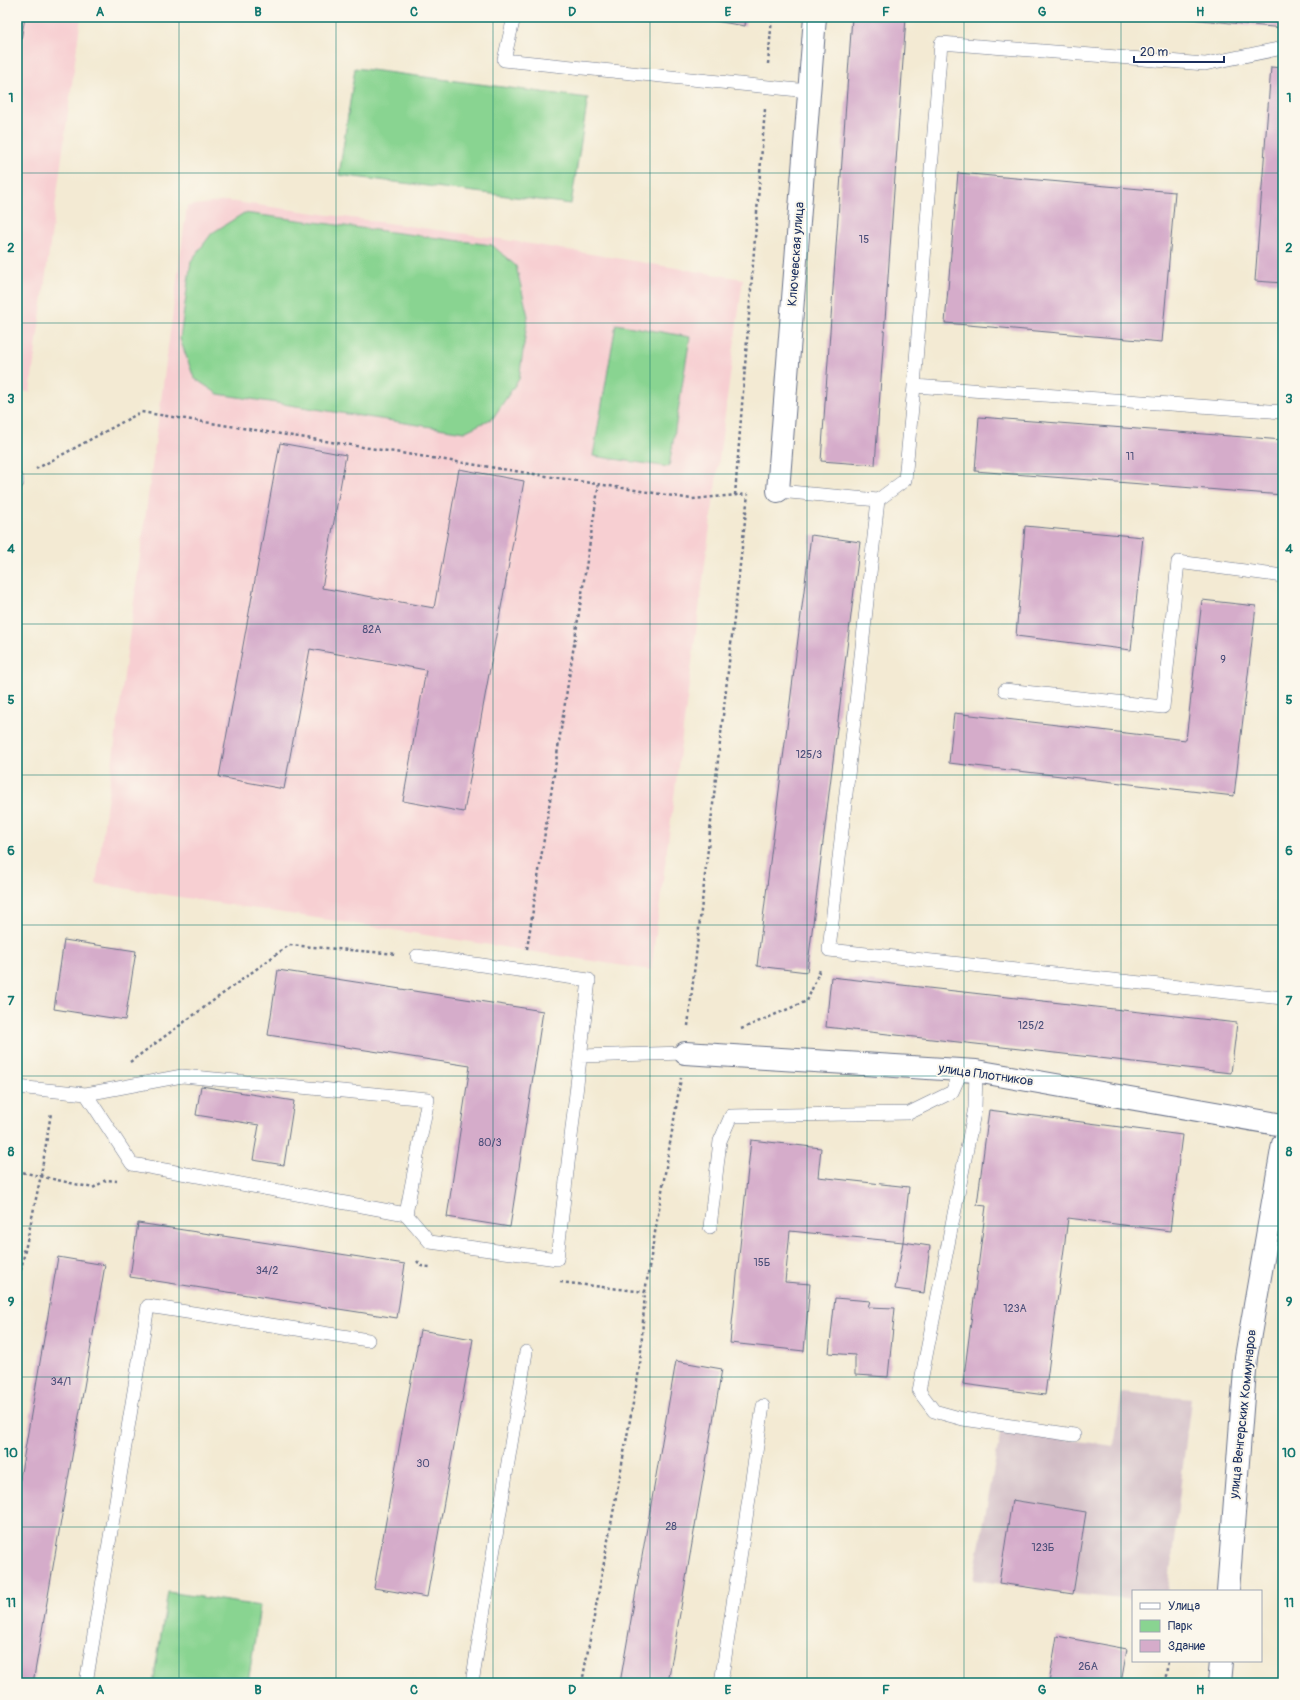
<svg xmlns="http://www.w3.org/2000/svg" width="1300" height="1700" font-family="Pangolin,sans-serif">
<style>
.built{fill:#f7cfd2}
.industrial{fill:#d2bdc6}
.green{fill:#89d491;stroke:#528278}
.building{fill:#d5acca}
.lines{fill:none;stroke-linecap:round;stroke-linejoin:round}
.lane-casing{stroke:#677087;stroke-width:14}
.street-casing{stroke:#677087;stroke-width:24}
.path{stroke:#677087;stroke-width:2.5;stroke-dasharray:3 3;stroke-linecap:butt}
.lane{stroke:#fff;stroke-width:13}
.street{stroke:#fff;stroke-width:22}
.grid{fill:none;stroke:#0f766e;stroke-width:1;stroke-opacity:0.55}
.labels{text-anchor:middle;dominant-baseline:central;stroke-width:4;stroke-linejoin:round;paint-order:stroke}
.number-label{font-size:11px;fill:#4a4e79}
.street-label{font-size:13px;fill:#1b2f5e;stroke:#fbf7ec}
.neatline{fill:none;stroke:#0f766e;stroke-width:1.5}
.grid-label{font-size:13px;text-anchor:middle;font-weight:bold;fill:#0f766e}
</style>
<rect width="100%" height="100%" fill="#fbf7ec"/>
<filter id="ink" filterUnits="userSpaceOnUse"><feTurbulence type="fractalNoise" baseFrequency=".025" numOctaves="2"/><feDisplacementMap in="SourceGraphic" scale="8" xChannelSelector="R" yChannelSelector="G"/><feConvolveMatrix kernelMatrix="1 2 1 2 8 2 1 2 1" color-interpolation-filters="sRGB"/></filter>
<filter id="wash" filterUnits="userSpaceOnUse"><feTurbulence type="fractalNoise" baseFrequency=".012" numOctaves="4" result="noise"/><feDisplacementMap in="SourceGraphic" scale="16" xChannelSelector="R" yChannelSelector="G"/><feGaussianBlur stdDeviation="0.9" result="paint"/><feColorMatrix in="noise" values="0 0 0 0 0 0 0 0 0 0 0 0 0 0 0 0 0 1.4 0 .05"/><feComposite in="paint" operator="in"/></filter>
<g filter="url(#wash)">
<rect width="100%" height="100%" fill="#f3ead3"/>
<path class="built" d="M17 17H81L30 392 17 391Z
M228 201 488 237 743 279 651 970 96 884 187 206Z"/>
<path class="industrial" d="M1122 1392 1191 1399 1168 1591H1133V1600L1073 1594 973 1580 1001 1430 1114 1446Z"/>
<path class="green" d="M355 68 588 98 571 204 339 175Z
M244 213 492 245 516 266 528 316 519 379 493 418 464 432 218 394 194 378 180 339 191 261 212 233Z
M616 324 690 337 669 467 593 456Z
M168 1592 260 1606 248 1683H153Z"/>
<g id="blocks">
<path class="building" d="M17 17H25L18 58H17Z
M691 17H746L745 26Z
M852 17H906L875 465 821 461Z
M1179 17H1283V28L1179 18Z
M1271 67 1283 68V283L1255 281Z
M958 173 1175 192 1162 342 945 323Z
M979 417 1283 440V495L975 471Z
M280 443 346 455 322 588 434 608 459 469 524 481 464 812 403 801 426 670 310 649 284 789 219 777Z
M1025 526 1143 537 1131 650 1016 636Z
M811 535 860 542 807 972 757 966Z
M1202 600 1256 606 1234 796 949 763 954 713 1186 740Z
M64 940 136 951 125 1020 54 1009Z
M278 970 543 1011 510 1227 447 1217 470 1066 268 1035Z
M831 977 1237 1023 1231 1073 826 1027Z
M201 1086 294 1101 284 1165 253 1160 259 1125 196 1115Z
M989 1110 1182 1135 1170 1231 1068 1218 1045 1395 963 1384 986 1206 977 1205Z
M751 1140 821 1148 818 1177 909 1187 903 1242 790 1231 785 1282 810 1284 804 1351 730 1343Z
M138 1223 405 1264 397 1318 130 1277Z
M903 1242 930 1246 924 1293 895 1289Z
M58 1257 105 1265 33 1683H17V1496Z
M835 1298 870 1301 868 1307 895 1308 888 1377 855 1375V1355L829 1353Z
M420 1330 473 1339 427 1597 374 1588Z
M676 1361 722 1369 668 1683H620Z
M1012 1500 1086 1512 1073 1594 999 1583Z
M1057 1636 1127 1649 1121 1683H1049Z"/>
</g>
</g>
<g filter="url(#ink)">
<use href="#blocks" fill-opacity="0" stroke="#677087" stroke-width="1"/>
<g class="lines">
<defs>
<path id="lane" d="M514 17 504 60 808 91
M1283 48 1205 64 941 43 914 386 905 480 878 500 829 950 1283 998
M914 386 1283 412
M17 479V483
M778 491 878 500
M1005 690 1163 707 1178 562 1283 576
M580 1056 685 1053
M976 1071 975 1108 919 1391 934 1411 963 1419 1074 1435
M17 1087 86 1094 182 1076 428 1099 406 1214 132 1164 86 1094
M406 1214 430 1242 557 1259 589 980 417 956
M710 1227 720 1141 731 1116 909 1113 952 1092 962 1070
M86 1683 148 1306 368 1340
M472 1683 526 1352
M721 1683 763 1406"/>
<path id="street" d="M778 491 815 17
M685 1053 976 1071 1283 1125
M1228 1591 1246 1357 1283 1144
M1219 1683 1221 1661"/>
</defs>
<use href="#lane" class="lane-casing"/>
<use href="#street" class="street-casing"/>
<path class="path" d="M768 64 772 17
M36 469 141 412 692 499 748 494
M735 495 765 109
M527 949 599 483
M688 1026 748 494
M741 1029 807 1001 820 970
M130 1062 289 945 396 954
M17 1171 93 1188 106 1180 117 1181
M17 1254 24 1250
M417 1261 421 1266 430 1267
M560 1282 645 1292
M17 1288 41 1175 51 1113
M582 1683 640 1365 645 1292 681 1078
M1165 1683 1168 1661"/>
<use href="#lane" class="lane"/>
<use href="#street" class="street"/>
</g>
</g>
<path class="grid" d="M179 17V1683M336 17V1683M493 17V1683M650 17V1683M807 17V1683M964 17V1683M1121 17V1683M17 173H1283M17 323H1283M17 474H1283M17 624H1283M17 775H1283M17 925H1283M17 1076H1283M17 1226H1283M17 1377H1283M17 1527H1283"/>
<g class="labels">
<g class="number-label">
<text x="864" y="239">15</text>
<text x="1130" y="456">11</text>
<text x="372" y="629">82А</text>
<text x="1223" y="659">9</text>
<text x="809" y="754">125/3</text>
<text x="1031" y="1025">125/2</text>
<text x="490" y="1142">80/3</text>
<text x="762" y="1262">15Б</text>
<text x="267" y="1270">34/2</text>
<text x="1015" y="1308">123А</text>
<text x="61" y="1381">34/1</text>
<text x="423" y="1463">30</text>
<text x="671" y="1526">28</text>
<text x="1043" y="1547">123Б</text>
<text x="1088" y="1666">26А</text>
</g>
<g class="street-label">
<text transform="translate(796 254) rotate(-86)">Ключевская улица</text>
<text transform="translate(986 1075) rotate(8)">улица Плотников</text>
<text transform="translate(1243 1414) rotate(-84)">улица Венгерских Коммунаров</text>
</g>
</g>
<rect width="1300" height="1700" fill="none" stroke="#fbf7ec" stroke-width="44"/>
<rect x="1132" y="1590" width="130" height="72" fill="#fbf7ec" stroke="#a1a7b3"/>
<rect x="1140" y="1603" width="20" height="6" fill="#ffffff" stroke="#a1a7b3"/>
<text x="1168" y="1610" font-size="12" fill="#1b2f5e">Улица</text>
<rect x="1140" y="1620" width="20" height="12" fill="#89d491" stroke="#a1a7b3"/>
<text x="1168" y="1630" font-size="12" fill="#1b2f5e">Парк</text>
<rect x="1140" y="1640" width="20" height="12" fill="#d5acca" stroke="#a1a7b3"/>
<text x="1168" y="1650" font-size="12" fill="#1b2f5e">Здание</text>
<path d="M1134 56v6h90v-6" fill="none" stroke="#1b2f5e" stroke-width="2"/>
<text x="1140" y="56" font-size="12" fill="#1b2f5e" stroke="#fbf7ec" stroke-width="3" paint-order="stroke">20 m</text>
<rect x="22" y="22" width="1256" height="1656" class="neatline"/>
<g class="grid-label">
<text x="100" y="16">A</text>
<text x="258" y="16">B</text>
<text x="414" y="16">C</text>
<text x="572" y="16">D</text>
<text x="728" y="16">E</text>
<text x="886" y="16">F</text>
<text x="1042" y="16">G</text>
<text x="1200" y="16">H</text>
<text x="11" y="102">1</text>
<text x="1289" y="102">1</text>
<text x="11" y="252">2</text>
<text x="1289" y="252">2</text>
<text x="11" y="403">3</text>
<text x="1289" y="403">3</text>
<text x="11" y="553">4</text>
<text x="1289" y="553">4</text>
<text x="11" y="704">5</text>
<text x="1289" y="704">5</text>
<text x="11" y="855">6</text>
<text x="1289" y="855">6</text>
<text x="11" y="1005">7</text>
<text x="1289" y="1005">7</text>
<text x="11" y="1156">8</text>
<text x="1289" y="1156">8</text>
<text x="11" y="1306">9</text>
<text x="1289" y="1306">9</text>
<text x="11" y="1457">10</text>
<text x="1289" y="1457">10</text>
<text x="11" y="1607">11</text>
<text x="1289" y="1607">11</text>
<text x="100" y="1694">A</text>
<text x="258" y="1694">B</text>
<text x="414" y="1694">C</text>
<text x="572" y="1694">D</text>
<text x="728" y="1694">E</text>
<text x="886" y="1694">F</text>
<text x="1042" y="1694">G</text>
<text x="1200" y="1694">H</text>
</g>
</svg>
